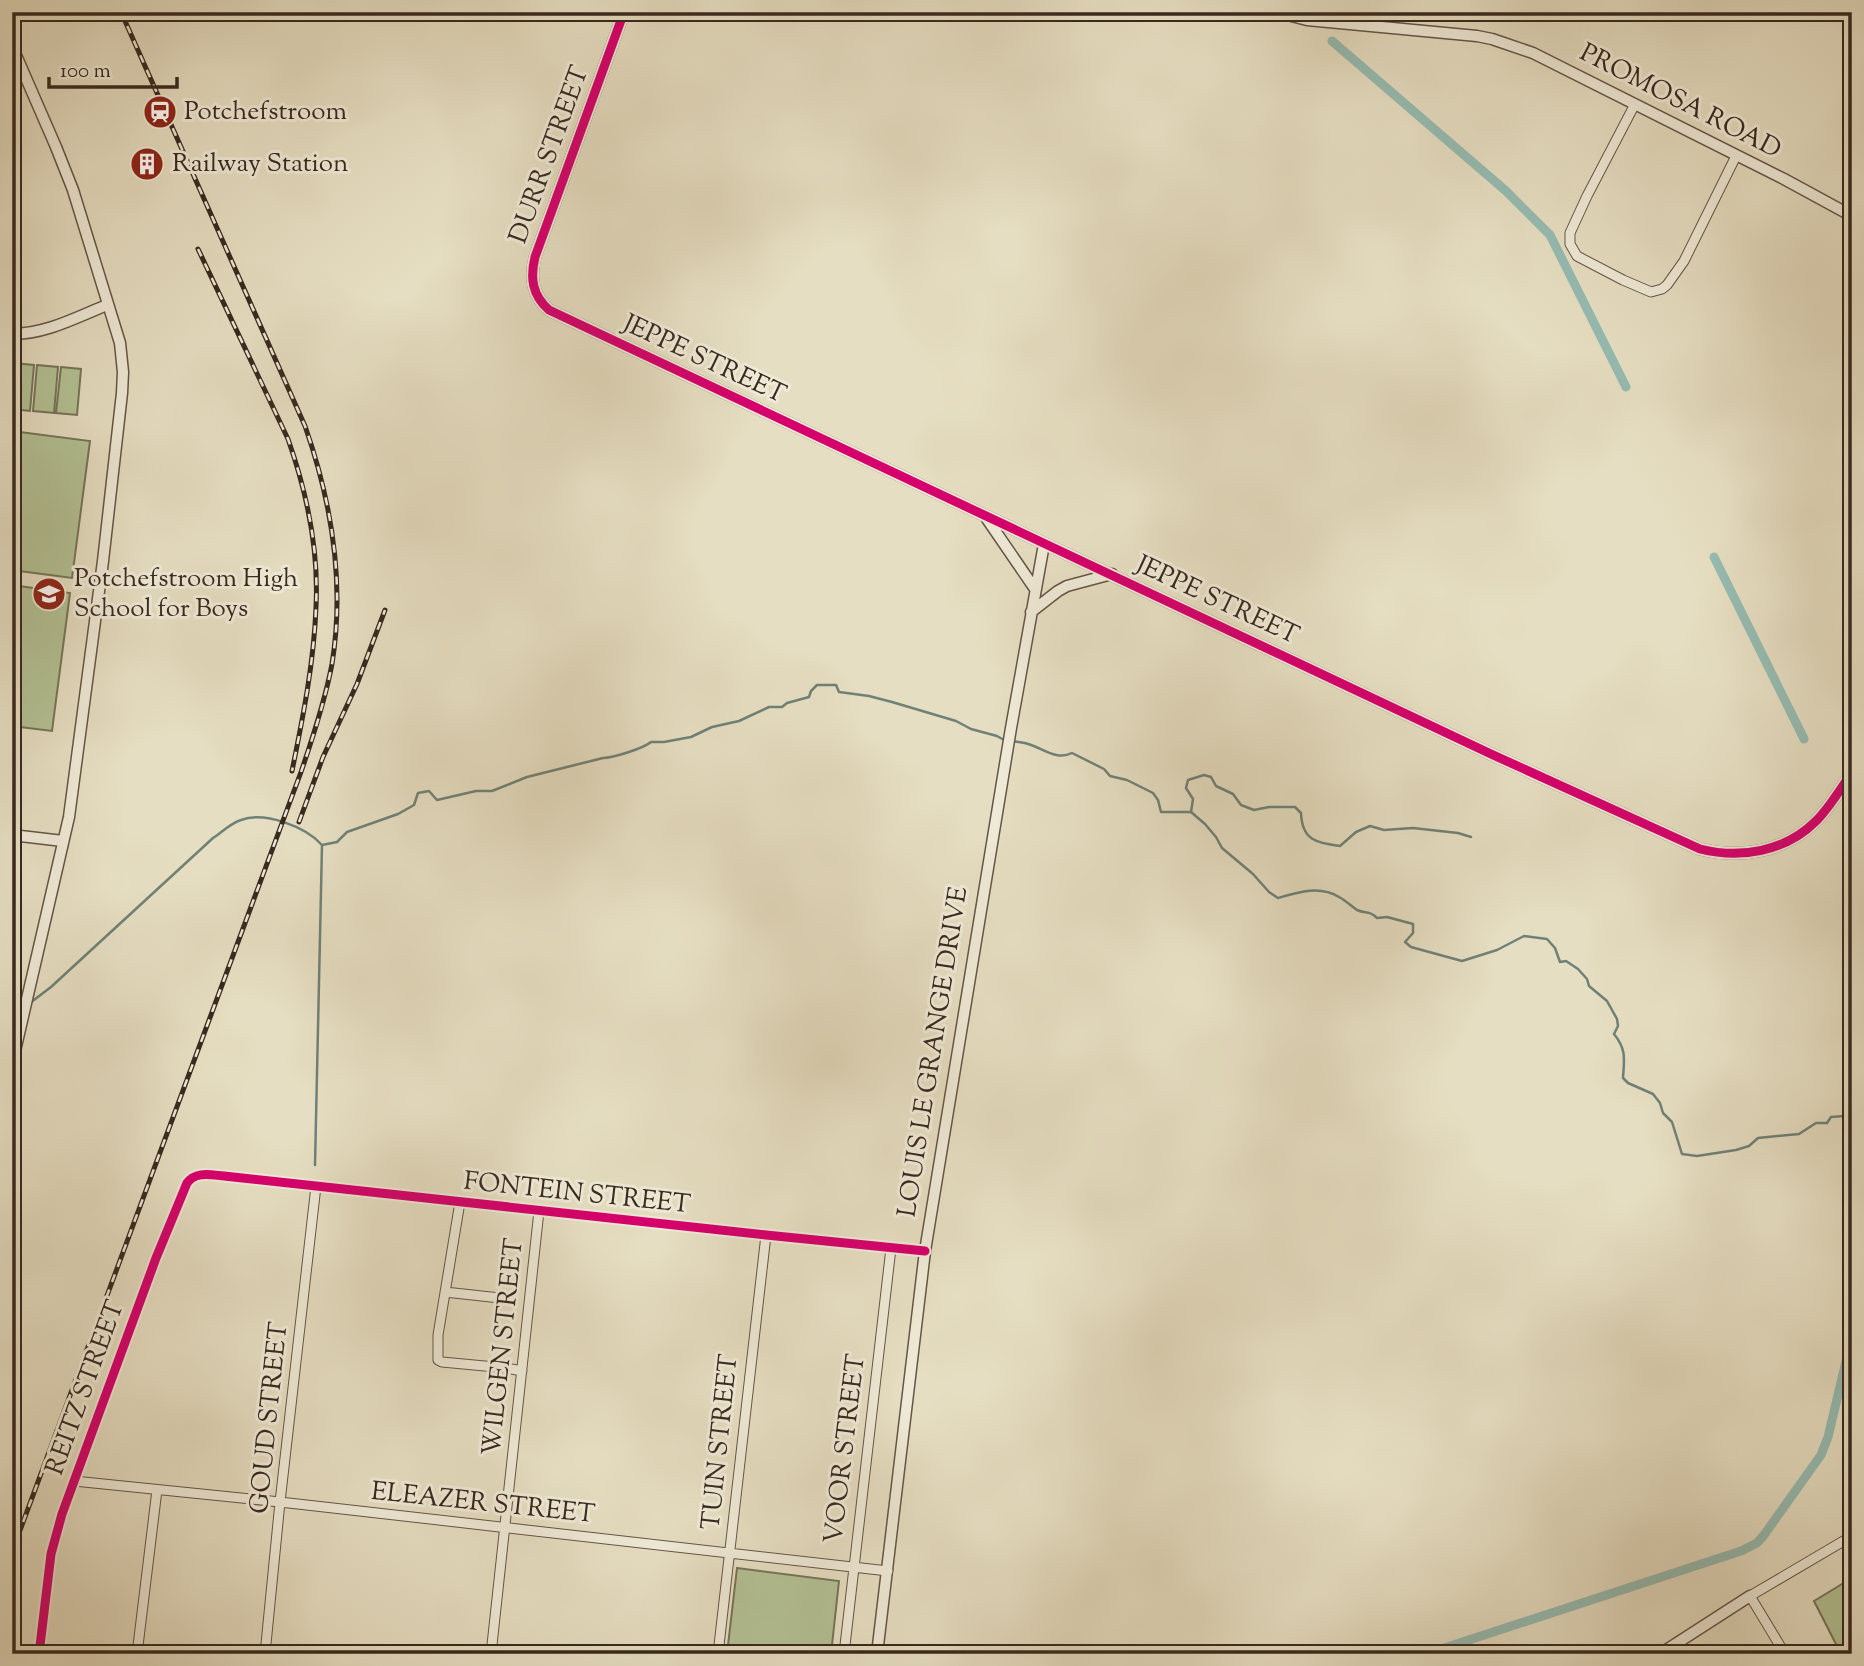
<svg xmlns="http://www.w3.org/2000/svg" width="1864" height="1666" font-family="'Sorts Mill Goudy',serif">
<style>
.green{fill:#b3c194;stroke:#76755a;stroke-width:2}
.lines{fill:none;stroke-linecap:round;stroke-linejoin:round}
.stream{stroke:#708177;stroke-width:2.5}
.canal{stroke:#96bcb2;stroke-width:9}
.minor-casing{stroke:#645648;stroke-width:11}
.tertiary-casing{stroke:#645648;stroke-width:13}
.minor{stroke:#efead7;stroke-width:9}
.tertiary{stroke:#efead7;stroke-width:10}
.rail-casing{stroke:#38291f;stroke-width:5}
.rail{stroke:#efead7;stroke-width:2.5;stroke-dasharray:8;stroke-linecap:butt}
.cycleway-casing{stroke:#efead7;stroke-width:13}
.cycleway{stroke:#d6006c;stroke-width:9}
.labels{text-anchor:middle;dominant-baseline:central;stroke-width:6;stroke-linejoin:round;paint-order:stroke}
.street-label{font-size:26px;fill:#38291f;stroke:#efead7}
.poi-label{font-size:26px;fill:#38291f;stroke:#efead7;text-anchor:start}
</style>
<rect width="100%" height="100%" fill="#e6dec2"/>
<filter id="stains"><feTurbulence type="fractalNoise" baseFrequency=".00286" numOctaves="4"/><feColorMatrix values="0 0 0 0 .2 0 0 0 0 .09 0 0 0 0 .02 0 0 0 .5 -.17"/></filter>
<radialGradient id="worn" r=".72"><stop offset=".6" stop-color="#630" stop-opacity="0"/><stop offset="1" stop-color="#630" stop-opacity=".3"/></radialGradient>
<path class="green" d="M13 363 34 365 30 411 12 409Z
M37 365 58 367 54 413 33 411Z
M61 367 81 369 77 415 56 413Z
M12 431 90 441 72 578 12 570Z
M12 585 70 593 52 731 12 726Z
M737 1568 839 1581 831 1654H727Z
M1852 1578V1654H1841L1814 1601Z"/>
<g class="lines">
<path class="stream" d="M1011 741C1016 742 1022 742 1028 744 1043 748 1056 761 1072 753L1104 769 1110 776 1127 780 1153 793 1158 800 1161 812H1191L1193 799 1186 788 1188 780 1204 775 1211 777 1216 786 1233 794 1241 805 1254 810 1269 807H1295L1301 813C1302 840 1316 843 1340 846L1356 832 1370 826 1384 830 1413 828 1458 833 1471 837
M1191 812 1205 824 1216 837 1222 848 1253 874 1269 892 1278 898C1298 892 1320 885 1339 897 1345 900 1351 906 1357 910 1366 914 1369 910 1377 918L1387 917 1413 924V933L1405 942 1411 947 1462 961 1497 950 1524 936 1547 939 1555 948 1560 962 1566 961 1578 969 1587 979 1589 986 1607 1001 1617 1019 1618 1026 1614 1034C1627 1050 1624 1060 1623 1078L1628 1083 1653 1094 1660 1103 1663 1113 1672 1122 1682 1154 1697 1156 1736 1150 1749 1146 1758 1138 1799 1134 1816 1123H1827L1831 1117 1844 1116 1852 1127
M322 845 337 842 347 832 398 814 414 805 418 793 429 791 437 800 476 791H492L527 777 603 758C613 758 644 748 651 742H664L691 737 712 727 739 721 769 707H782L787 703 809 697 811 691 817 685H836L839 692 869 696 892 702 956 721 971 729 997 736 1004 740
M30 1003 51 987 213 838C222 832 231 823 241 820 265 811 306 827 322 845L315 1165
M12 1018 20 1012"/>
<path class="canal" d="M1332 41 1506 191 1550 235 1626 387
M1714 557 1804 739
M1851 831 1852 833
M1426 1654 1741 1551 1757 1543 1764 1535 1821 1455 1828 1437 1852 1336"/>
<defs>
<path id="minor" d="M1635 104 1587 196 1570 233V244L1577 256 1623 280 1651 292 1662 289 1667 285 1684 261 1736 156
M460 1202 438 1335V1360L442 1362 506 1368 522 1371
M445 1292 509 1299
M74 1481 280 1502 888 1571
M39 1654 51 1554 62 1514 156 1258 187 1183C196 1171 211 1175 224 1176L766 1235 925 1251
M137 1654 157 1490
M265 1654 280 1502 316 1186
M491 1654 539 1211
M718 1654 766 1235
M844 1654 891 1248
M1785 1654 1750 1596 1852 1536"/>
<path id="tertiary" d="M624 12 535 257C530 278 532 295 549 310L1491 754 1700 849C1740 859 1785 852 1816 821 1830 807 1840 789 1852 773
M1276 12 1307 20 1477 36 1492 39 1533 53 1784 179 1852 216
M12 46 56 147 73 190 120 343 123 372 122 393 103 561 69 817 12 1064
M12 334C46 334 77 317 107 305
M987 519 1035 589
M1031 612 1058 591 1067 586 1112 574
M12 835 63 841
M877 1654 925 1251 1011 728 1044 544
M1660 1654 1750 1596"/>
</defs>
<use href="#minor" class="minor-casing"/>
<use href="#tertiary" class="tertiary-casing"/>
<use href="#minor" class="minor"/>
<use href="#tertiary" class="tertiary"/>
<defs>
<path id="rail" d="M198 249 288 439C307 493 319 549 316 607 314 662 303 717 292 771
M299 822 323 757 357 684 385 610
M12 1552 301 772C313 737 325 701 332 664 345 583 332 503 305 426L121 12"/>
</defs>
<use href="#rail" class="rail-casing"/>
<use href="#rail" class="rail"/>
<defs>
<path id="cycleway" d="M624 12 535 257C530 278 532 295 549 310L1491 754 1700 849C1740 859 1785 852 1816 821 1830 807 1840 789 1852 773
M39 1654 51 1554 62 1514 156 1258 187 1183C196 1171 211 1175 224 1176L766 1235 925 1251"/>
</defs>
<use href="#cycleway" class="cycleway-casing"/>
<use href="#cycleway" class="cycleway"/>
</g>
<defs>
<symbol id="station-disc" viewBox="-11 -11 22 22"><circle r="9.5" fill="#8f2418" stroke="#efead7"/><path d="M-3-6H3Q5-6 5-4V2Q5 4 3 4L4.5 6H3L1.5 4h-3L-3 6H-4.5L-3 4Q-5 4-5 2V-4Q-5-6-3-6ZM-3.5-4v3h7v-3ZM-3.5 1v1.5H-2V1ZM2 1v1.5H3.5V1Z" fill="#fff"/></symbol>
<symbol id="building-disc" viewBox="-11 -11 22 22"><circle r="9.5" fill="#8f2418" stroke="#efead7"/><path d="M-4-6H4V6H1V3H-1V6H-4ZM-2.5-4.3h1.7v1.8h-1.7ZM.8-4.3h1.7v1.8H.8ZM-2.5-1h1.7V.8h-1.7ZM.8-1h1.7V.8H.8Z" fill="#fff"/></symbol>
<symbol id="school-disc" viewBox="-11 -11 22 22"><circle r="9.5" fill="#8f2418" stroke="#efead7"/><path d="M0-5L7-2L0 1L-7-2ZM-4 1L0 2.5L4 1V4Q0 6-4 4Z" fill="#fff"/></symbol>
</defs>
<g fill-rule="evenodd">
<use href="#station-disc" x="141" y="93" width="38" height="38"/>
<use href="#building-disc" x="128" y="145" width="38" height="38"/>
<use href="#school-disc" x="30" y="575" width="38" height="38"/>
</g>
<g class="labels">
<g class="street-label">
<text transform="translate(1680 102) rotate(27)">PROMOSA ROAD</text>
<text transform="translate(550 155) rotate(-70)">DURR STREET</text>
<text transform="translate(704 360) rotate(25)">JEPPE STREET</text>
<text transform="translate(1217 601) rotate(25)">JEPPE STREET</text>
<text transform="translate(934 1052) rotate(-81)">LOUIS LE GRANGE DRIVE</text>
<text transform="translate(577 1194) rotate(6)">FONTEIN STREET</text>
<text transform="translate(504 1347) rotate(-84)">WILGEN STREET</text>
<text transform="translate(86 1388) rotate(-70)">REITZ STREET</text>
<text transform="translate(270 1418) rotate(-84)">GOUD STREET</text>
<text transform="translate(721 1442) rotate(-84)">TUIN STREET</text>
<text transform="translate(846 1449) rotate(-83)">VOOR STREET</text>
<text transform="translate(483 1504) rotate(6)">ELEAZER STREET</text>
</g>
<g class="poi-label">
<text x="184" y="112">Potchefstroom</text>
<text x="172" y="164">Railway Station</text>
<text x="74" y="579">Potchefstroom High<tspan x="74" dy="30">School for Boys</tspan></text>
</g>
</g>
<rect width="1864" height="1666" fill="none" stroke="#e6dec2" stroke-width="42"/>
<rect x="14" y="14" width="1836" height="1638" fill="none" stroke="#38291f" stroke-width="3.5"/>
<rect x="21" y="21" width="1822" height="1624" fill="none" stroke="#38291f" stroke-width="2"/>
<path d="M49 77v10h128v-10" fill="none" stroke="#38291f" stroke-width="3.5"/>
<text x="60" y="77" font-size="21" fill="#38291f" stroke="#efead7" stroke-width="5" paint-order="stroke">100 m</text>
<rect width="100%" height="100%" filter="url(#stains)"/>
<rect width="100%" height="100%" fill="url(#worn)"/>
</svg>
